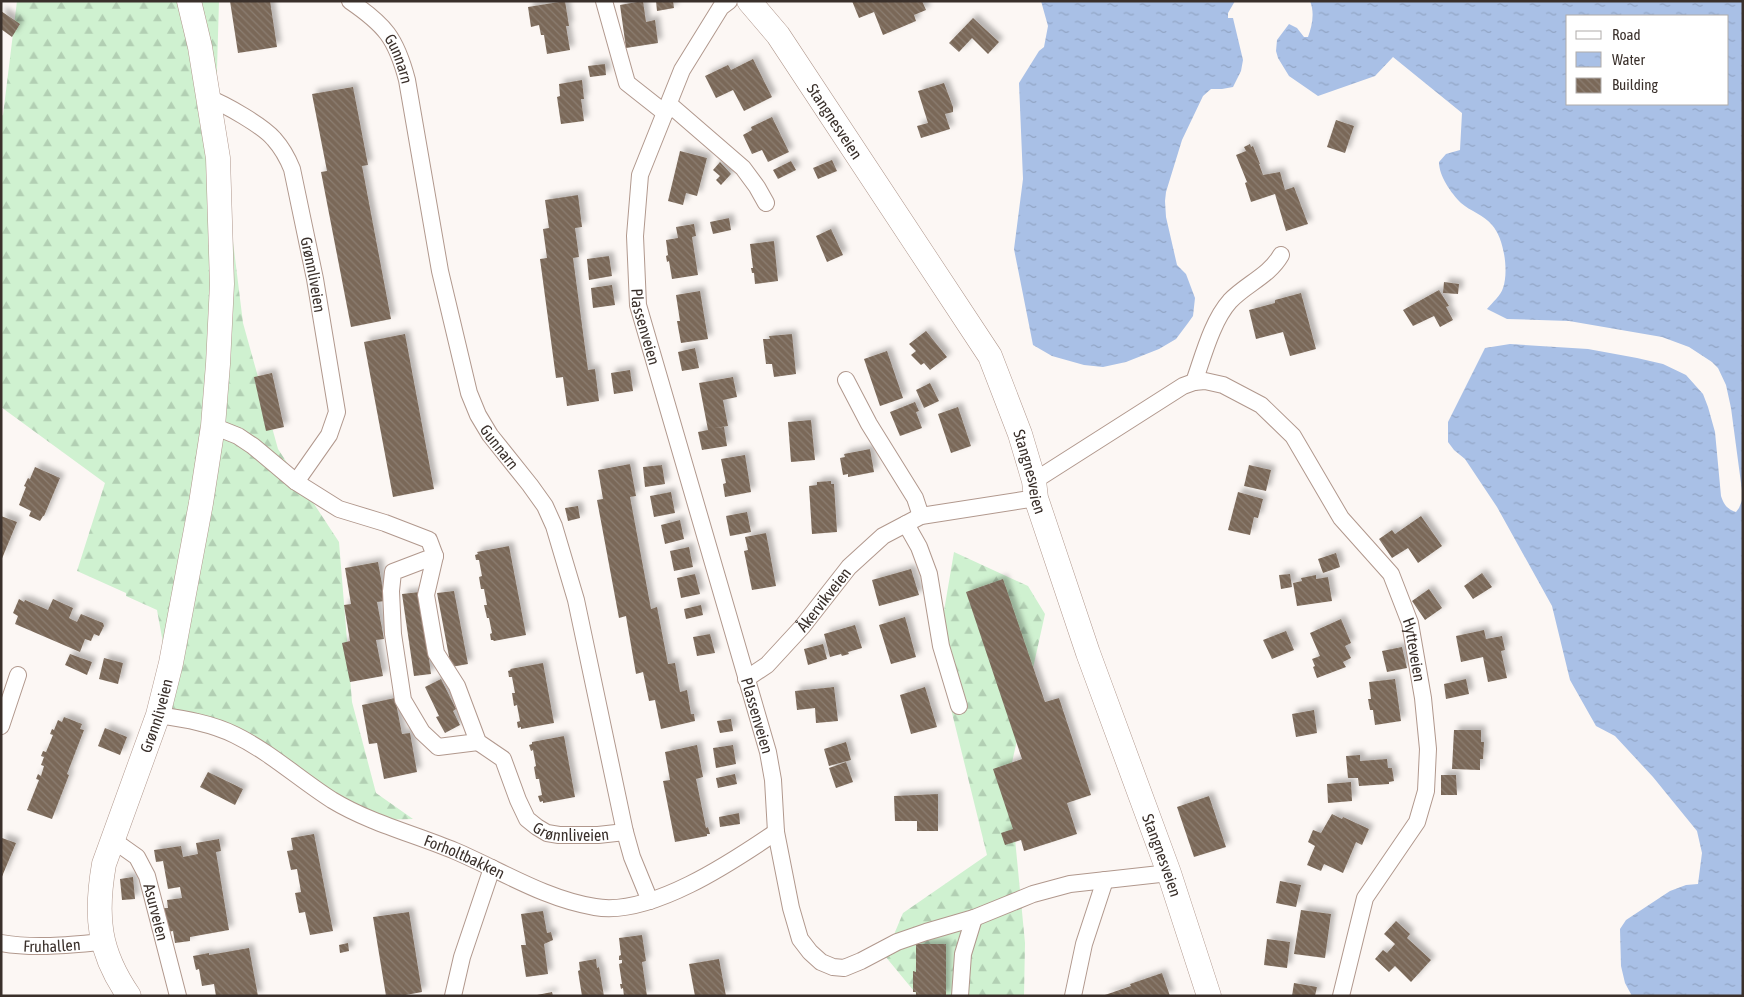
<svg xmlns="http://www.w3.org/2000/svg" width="1744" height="997" font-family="'Asap Condensed',sans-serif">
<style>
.forest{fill:url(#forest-firs)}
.water{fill:url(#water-ripples);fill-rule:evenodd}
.building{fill:url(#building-back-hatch);filter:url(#shadow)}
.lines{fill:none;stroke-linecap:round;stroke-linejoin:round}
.street-casing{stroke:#b1988d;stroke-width:18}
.secondary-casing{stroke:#b1988d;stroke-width:25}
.street{stroke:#fff;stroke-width:16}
.secondary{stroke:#fff;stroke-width:24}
.labels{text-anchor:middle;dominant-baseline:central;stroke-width:5;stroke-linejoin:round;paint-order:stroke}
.street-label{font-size:16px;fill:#3a302b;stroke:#fff}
</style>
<defs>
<pattern id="forest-firs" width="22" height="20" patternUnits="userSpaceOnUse" patternTransform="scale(1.25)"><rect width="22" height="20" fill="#cff1d0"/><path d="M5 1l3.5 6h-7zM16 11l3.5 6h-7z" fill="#b2cfb3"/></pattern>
<pattern id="water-ripples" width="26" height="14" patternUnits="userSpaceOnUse" patternTransform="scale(1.25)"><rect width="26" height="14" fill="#a9c0e6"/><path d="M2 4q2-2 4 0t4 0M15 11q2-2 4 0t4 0" fill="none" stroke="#92a5c5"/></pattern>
<pattern id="building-back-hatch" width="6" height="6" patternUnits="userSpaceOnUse" patternTransform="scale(1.25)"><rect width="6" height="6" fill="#7a6858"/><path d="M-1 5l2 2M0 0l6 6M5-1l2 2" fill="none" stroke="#8c7e72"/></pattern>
<filter id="shadow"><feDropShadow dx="4.5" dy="-4.5" stdDeviation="2.5" flood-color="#0004"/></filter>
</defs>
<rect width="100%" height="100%" fill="#fcf7f4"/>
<path class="forest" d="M17 1H219L216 103 243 323 278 449 339 542 352 702 376 793 413 819 374 820 257 747 157 720 167 665 157 610 126 596V593L77 571 105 483 1 407V116L3 115Z
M954 552 1028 586 1045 614 1009 776 1025 943 1024 996H918L885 956 903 913 987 855 937 652Z"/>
<path class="water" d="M1041 1H1235L1228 13V18H1233L1243 60 1241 71 1233 87 1222 89H1211L1203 96 1182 140 1166 192 1165 201 1166 217 1177 265 1186 274 1195 298 1193 316 1188 323 1176 339 1159 349 1126 362 1103 367 1084 365 1052 356 1033 345 1014 249 1023 179 1019 83 1039 51 1044 47 1048 26Z
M1310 1H1743V996H1632L1625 983 1621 966 1620 929 1626 920 1670 891 1686 885 1698 884 1702 853 1697 831 1653 777 1615 736 1596 726 1570 680 1552 606 1497 507 1465 459 1454 450 1448 442V422L1485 348 1510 344 1588 349 1637 358 1663 364 1686 375 1703 394 1708 407 1715 432 1721 496C1724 505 1727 509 1736 512L1739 508 1743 498 1731 408 1726 385 1718 368 1712 362 1689 347 1662 337 1569 321 1507 319 1487 309C1492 303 1501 295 1503 288 1509 271 1504 238 1492 225 1484 215 1470 211 1461 203 1451 193 1439 176 1439 162L1446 154 1460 150 1462 113 1393 57 1375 76 1318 96 1289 76 1278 58 1276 51 1277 40 1289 24 1297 28 1304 37H1308C1312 26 1315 13 1310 1ZM1568 16H1728V104H1568Z"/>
<path class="building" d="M230 1H270L277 47 238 53Z
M565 1 569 26H566L570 50 547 54 544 35H541L539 25 531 27 528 7Z
M643 1 646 22 655 20 658 43 626 48 620 5Z
M656 1H673L674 8 657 11Z
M852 1H922L926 10 914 15 916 21 883 35 874 12 859 18Z
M1 11 20 24 12 37 1 29Z
M973 18 999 42 988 54 972 38 959 52 949 43Z
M753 59 772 97 744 111 733 90 716 98 705 76 728 65 731 70Z
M605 64 606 75 590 77 588 66Z
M582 80 584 99H581L584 121 561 124 557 97 560 96 559 84Z
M944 83 953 107V112L945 114 950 129 921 138 917 126 928 123 918 91Z
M353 87 368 165 362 166 391 319 351 327 321 172 327 171 312 94Z
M772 117 789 152 768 162 762 150 752 154 743 135 752 130 751 127Z
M1336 120 1354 126 1345 153 1327 147Z
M1250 144 1251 147 1253 146 1260 164H1259L1263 175 1280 172 1285 190 1294 187 1308 224 1286 231 1275 194 1251 202 1245 183 1247 182 1236 155 1246 151 1244 147Z
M680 151 707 158 697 196 686 193 683 205 668 201Z
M832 160 837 171 818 179 813 168Z
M791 161 796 170 778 179 773 170Z
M720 162 731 174 721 185 716 180 720 176 713 170Z
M578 195 582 227 575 228 579 257 573 258 588 370 595 369 599 401 567 406 563 377 556 378 540 259 547 258 543 229 549 228 545 200Z
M729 218 731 230 713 234 710 222Z
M694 224 696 236 692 237 698 275 672 279 669 261 667 262 666 256 668 255 666 240 678 238 676 227Z
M831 229 843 255 827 262 816 236Z
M774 241 778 281 755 284 754 273H752L751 268H753L750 244Z
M609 256 612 276 589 280 587 259Z
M1444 282 1459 284 1458 294 1443 293Z
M612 285 615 305 593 308 591 288Z
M1439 290 1449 306 1446 307 1453 320 1440 327 1434 316 1413 326 1403 310Z
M700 291 708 339 681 343 677 321H680L676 295Z
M1301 293 1316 349 1290 356 1283 332 1256 339 1249 310 1275 303V300Z
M926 331 947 357 930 370 924 363 921 365 911 355 916 351 909 344Z
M405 334 434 489 393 497 364 342Z
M792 334 796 374 774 377 772 364H766L763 339H770L769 336Z
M695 348 699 368 682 371 678 352Z
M887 351 903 398 880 406 864 359Z
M630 370 633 391 614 394 611 373Z
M272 373 284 427 266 431 254 377Z
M733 377 737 397 723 400 728 426 714 428 724 427 727 446 702 450 698 432 708 430 699 383Z
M930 383 939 401 924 408 916 390Z
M915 402 919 411 916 412 922 428 900 436 890 412Z
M958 407 971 446 951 453 938 414Z
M811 420 815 460 791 462 788 422Z
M870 449 874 472 848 477V474L843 475 840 458 845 457 844 454Z
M745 455 751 492 725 497 723 484 726 483 721 459Z
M630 464 636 496 630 497 651 609 657 607 668 664 675 663 680 692 687 690 691 714H694L695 721 661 729 655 700 649 701 643 672 636 674 626 616 619 618 597 500 603 499 598 470Z
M662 465 665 484 645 487 643 467Z
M1249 465 1271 470 1266 491 1244 486Z
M35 467 60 478 44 516H43L40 521 29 516 31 511 19 505 26 487 24 486 28 478 30 479Z
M831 481V484H834L837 532 812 534 809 486 817 485V482Z
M671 492 675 513 654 517 650 496Z
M1238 492 1263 499 1258 518 1254 517 1250 535 1228 530Z
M578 506 580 518 568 521 565 508Z
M747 512 751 532 730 536 726 516Z
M1 516 17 522 1 561Z
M1421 516 1442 546 1418 563 1408 548 1392 558 1379 539 1392 530 1395 534Z
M680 520 684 539 665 544 661 525Z
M766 533 776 586 752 590 744 551 748 550 745 537Z
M509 546 526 635 494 641 493 640H491L490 634 492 633 489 618H487L484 605H487L484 589H481L479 577 482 576 479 560H476L475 555 478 554 477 552Z
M689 547 693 567 674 571 670 551Z
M1336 553 1340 567 1323 573 1318 559Z
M378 562 385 601 377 602 384 639 376 640 383 676 350 682 342 643 350 641 344 605 351 604 345 568Z
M911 569 919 595 879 606 872 580Z
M1482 573 1492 587 1473 599 1464 586Z
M695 574 700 594 681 598 677 578Z
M1290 574 1292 587 1281 589 1279 575Z
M1316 575V579L1328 577 1332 601 1297 606 1293 583 1302 581 1301 578Z
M1003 579 1045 702 1059 698 1091 795 1067 803 1077 834 1024 851 1021 840 1005 845 1001 833 1013 829 993 769 1022 759 966 592Z
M1429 589 1442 608 1425 620 1412 601Z
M454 591 468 664 451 667 437 593Z
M420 592 431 674 414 676 402 594Z
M19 599 24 602 25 600 48 610 53 599 73 608 69 618 77 622 81 614 103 623 104 626 99 636 94 634 91 641 85 639 80 652 15 624 18 616 13 613Z
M701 605 703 615 686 619 684 609Z
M905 617 916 657 891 664 879 625Z
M1341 619 1351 643 1345 646 1351 658 1343 662 1346 667 1317 678 1313 667 1315 666 1312 659 1320 656 1310 633Z
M855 625 862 648 848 652 849 654 842 656 841 654 830 657 824 634Z
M1484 630 1486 639 1502 636 1505 650 1501 651 1507 678 1488 682 1483 657 1461 662 1456 636Z
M1286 631 1294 650 1272 659 1263 640Z
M710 634 715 653 697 656 693 637Z
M823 644 827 659 808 665 804 649Z
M1402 647 1407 668 1387 672 1382 651Z
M70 654 92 662 87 675 65 665Z
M104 658 123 663 118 684 99 679Z
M543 663 554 723 521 729V727L518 728 517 722 520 721 517 705 514 706 512 693H515L512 677H509L508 671 511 670 510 669Z
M441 679 456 709 453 711 460 725 445 733 436 717 439 716 425 687Z
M1395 679 1401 721 1375 725 1373 710H1370L1368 699H1371L1369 682Z
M1466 679 1469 694 1446 699 1444 684Z
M834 687 838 721 816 723 815 708 797 710 795 691Z
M925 687 937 727 911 734 900 695Z
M395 698 402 734 410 733 417 772 384 779 377 743 369 744 362 705Z
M1314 710 1317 733 1296 737 1292 714Z
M64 717 82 724 80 729 84 730 67 774 69 775 52 819 27 810 39 780 36 779 38 774 41 776 44 766 41 765 44 757 41 756 43 751 46 752 53 735 50 734 52 729 54 730 58 720 62 722Z
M731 719 733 731 720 733 717 721Z
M105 728 127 737 120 755 98 746Z
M1454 730H1481V742H1484L1483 759H1480V770L1452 769Z
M564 736 575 797 543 803V801L540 802 538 796 542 795 539 779H536L534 767 536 766 533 750 531 751 529 745 532 744V742Z
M846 742 851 760 829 766 824 749Z
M697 745 703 777 696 779 706 828 708 827 710 834H707V836L675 842 663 781 670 780 665 752Z
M733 745 736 764 716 768 713 748Z
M1360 755V761L1387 759 1388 768H1392L1394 781 1389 782V784L1359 786 1358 778H1348L1346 756Z
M846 762 853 782 836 788 829 768Z
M208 772 243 789 235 805 200 787Z
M735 774 737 784 718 788 716 778Z
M1441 775H1456L1457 795H1441Z
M1351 782 1352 801 1328 803 1327 784Z
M938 794V831H917V821H895L894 796Z
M1209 796 1226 847 1194 857 1177 807Z
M739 813 740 824 720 827 719 817Z
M1332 814 1342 819 1343 817 1369 829 1362 845 1356 842 1343 873 1324 864 1321 871 1307 865 1315 846 1308 842 1313 830 1321 833Z
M314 834 333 931 310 935 305 912 299 913 295 893 301 892 297 869 291 870 287 851 293 850 291 838Z
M2 838 16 843 1 879V840Z
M219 839 221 851 216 852 229 930 190 937V941L175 943 173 931 167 932 163 908H168L167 900 182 898 180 887 168 889 163 861 156 862 154 850 181 846 183 857 198 854 196 843Z
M133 877 135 899 122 900 120 879Z
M1280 881 1301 885 1296 907 1276 903Z
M1301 910 1331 914 1325 958 1294 954Z
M543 911 547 933 551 932 553 940 544 944 548 974 526 977 521 945H526L521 914Z
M409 912 422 992 400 996H386L373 917Z
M1396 921 1410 934 1407 938 1431 960 1411 982 1395 966 1389 972 1375 959 1383 950 1387 953 1395 944 1384 934Z
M642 935 646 961 642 962 647 996H624L623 988 621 989 620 984H622L619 964 622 963V960H619V956L621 955 619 938Z
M1267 939 1290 942 1287 968 1264 965Z
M348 943 349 951 340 953 339 945Z
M916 944H946V996H916V992H913V971L916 972Z
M249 948 258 996H216L214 984 202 986 199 969 196 970 193 956 209 953V955Z
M596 959 597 968 599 967 604 996H582L578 971 580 970 579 962Z
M719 959 726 996H695L689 964Z
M1162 973 1170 996H1102L1131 986 1130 984Z
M1294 983 1317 987 1315 996H1292Z
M552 992 553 996H537V995Z"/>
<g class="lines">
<defs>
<g id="street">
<path id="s1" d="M350 1C385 25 396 38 407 80L440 271 469 393 478 415 490 435 530 485 545 506 554 526 576 600 625 832 632 857 650 901"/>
<path d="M604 1 627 83 665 113"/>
<path id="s2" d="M729 1 721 7 682 70 640 175 635 236 638 305 768 752 773 780 776 832 791 908 800 939 810 952 821 962 833 967 844 968 861 961 897 942 926 932 974 918 1033 894 1070 884 1169 873"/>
<path id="s3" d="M208 98C225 104 263 126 274 139 282 148 288 159 292 169L315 279 337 412 329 435 296 482"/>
<path d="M669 104 743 168 757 187 766 203"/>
<path d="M846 380 869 424 915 498 921 516"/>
<path d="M1194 382C1203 357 1212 321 1230 301 1246 284 1269 276 1281 255"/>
<path d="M213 426 238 436 253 446 296 482 339 509 385 523 429 540 435 556 393 572 391 591 393 634 403 700 422 732 438 747 478 742"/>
<path id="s4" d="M1034 481 1183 386 1194 382 1205 381 1223 385 1261 405 1293 436 1341 518 1391 574 1410 623 1423 698 1428 749 1426 791 1417 822 1365 898 1341 996"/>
<path d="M906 524 919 547 929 574 941 646 959 706"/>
<path id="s5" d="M435 556 426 595 436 653 457 686 478 742 503 759 518 800 527 819 537 827 547 833 559 835H598L625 832"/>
<path id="s6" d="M746 679 767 665 802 627 849 567 883 536 921 516 1036 498"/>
<path id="s7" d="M158 715C184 719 211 723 235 735 270 752 299 779 332 800 370 823 414 834 455 851 500 870 545 899 595 907 650 917 732 862 776 832"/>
<path d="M1 726 18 675"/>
<path id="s8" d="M113 840 137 857 147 876 178 996"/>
<path id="s9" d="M1 943C35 949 68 945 102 942"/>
<path d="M453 996 462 957 492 868"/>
<path d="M960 996 963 954 974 918"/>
<path d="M1073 996 1084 944 1105 880"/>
</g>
<g id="secondary">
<path id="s10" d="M749 1 778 35 990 356 1020 434 1034 481 1036 498 1088 653 1169 873 1209 996"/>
<path id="s11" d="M129 996C98 951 95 916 104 864L158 715 171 663 201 503 213 426 218 364 222 284 218 158 200 47 189 1"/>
</g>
</defs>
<use href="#street" class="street-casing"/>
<use href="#secondary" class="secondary-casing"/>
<use href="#street" class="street"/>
<use href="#secondary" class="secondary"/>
</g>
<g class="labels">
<g class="street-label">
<text stroke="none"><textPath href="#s1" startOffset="78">Gunnarn</textPath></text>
<text stroke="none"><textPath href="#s10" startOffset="148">Stangnesveien</textPath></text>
<text stroke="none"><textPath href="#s3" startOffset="221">Grønnliveien</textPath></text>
<text stroke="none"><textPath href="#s2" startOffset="350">Plassenveien</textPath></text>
<text stroke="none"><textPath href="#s1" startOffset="482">Gunnarn</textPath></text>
<text stroke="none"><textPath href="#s10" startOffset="552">Stangnesveien</textPath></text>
<text stroke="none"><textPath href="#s6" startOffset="112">Åkervikveien</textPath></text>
<text stroke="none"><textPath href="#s4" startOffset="555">Hytteveien</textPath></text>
<text stroke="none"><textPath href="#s11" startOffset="296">Grønnliveien</textPath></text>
<text stroke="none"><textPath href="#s2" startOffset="755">Plassenveien</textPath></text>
<text stroke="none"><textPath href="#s5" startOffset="341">Grønnliveien</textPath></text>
<text stroke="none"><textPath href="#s10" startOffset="958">Stangnesveien</textPath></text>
<text stroke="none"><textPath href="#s7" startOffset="341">Forholtbakken</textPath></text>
<text stroke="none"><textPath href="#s8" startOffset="88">Asurveien</textPath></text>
<text stroke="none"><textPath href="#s9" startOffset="51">Fruhallen</textPath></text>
</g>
</g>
<rect width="1744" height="997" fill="none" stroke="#3a302b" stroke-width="5"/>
<rect x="1566" y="15" width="162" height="90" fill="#ffffff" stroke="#b0acaa"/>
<rect x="1576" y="31" width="25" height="8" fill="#ffffff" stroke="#b0acaa"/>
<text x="1612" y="40" font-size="15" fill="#3a302b">Road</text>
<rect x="1576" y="52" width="25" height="15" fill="url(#water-ripples)" stroke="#b0acaa"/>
<text x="1612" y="65" font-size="15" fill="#3a302b">Water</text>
<rect x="1576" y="78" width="25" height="15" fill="url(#building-back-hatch)" stroke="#b0acaa"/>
<text x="1612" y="90" font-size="15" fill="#3a302b">Building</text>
</svg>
